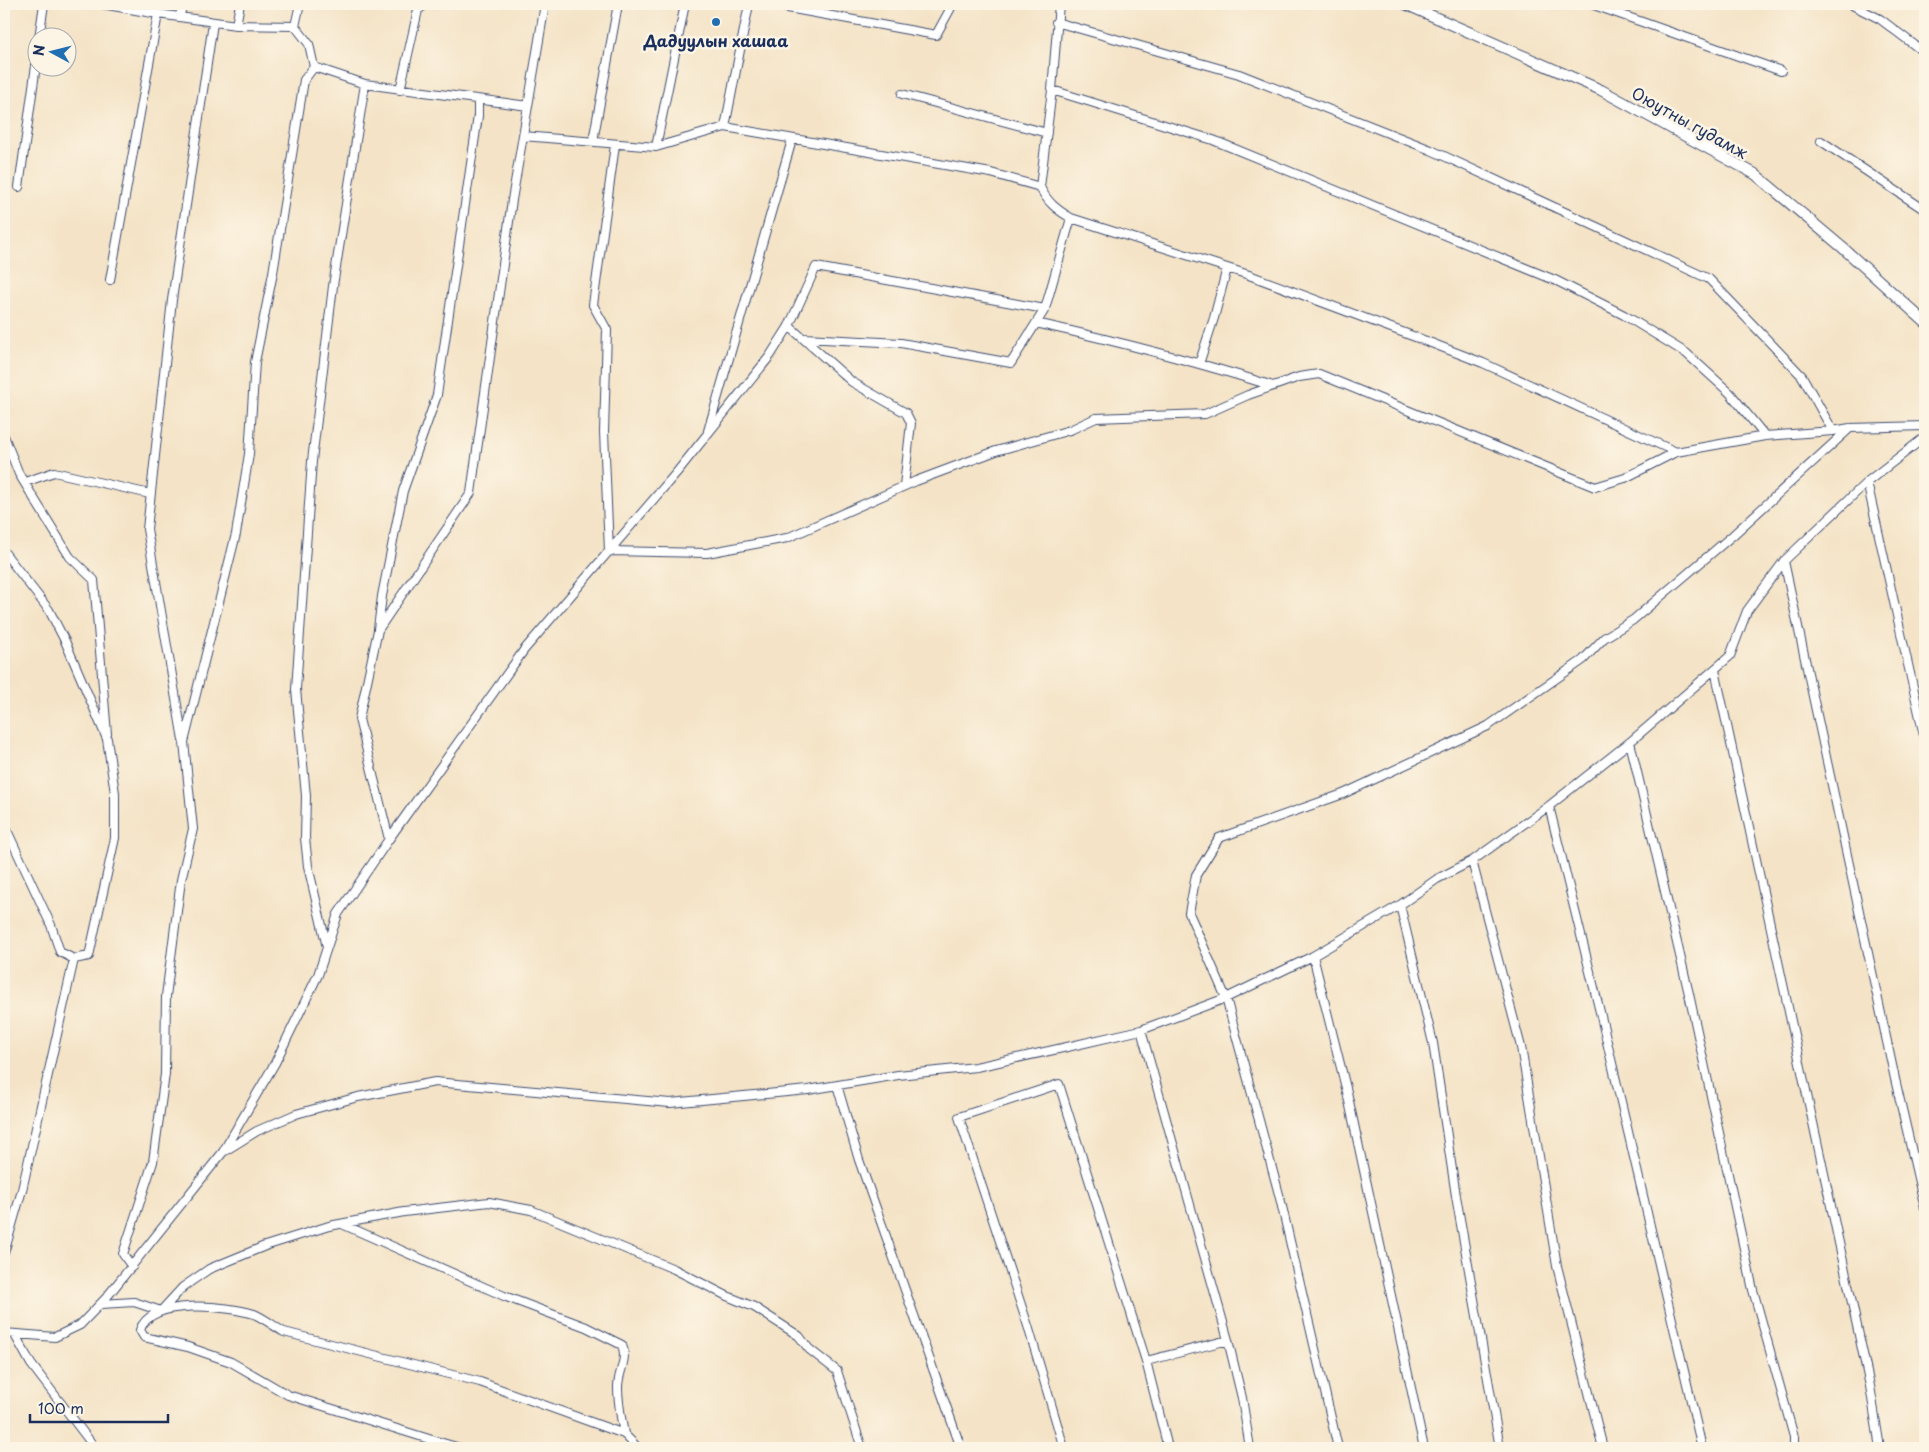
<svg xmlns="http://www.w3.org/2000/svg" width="1929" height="1452" font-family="'Playpen Sans',sans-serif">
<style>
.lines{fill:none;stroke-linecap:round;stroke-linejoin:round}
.minor-casing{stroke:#3c4a6e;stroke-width:10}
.tertiary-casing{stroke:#3c4a6e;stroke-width:12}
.minor{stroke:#fff;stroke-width:8}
.tertiary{stroke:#fff;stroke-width:10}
.poi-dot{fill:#1f6fb2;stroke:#fcf5e5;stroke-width:2}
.labels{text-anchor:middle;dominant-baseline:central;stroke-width:5;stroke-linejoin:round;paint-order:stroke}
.poi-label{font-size:16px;font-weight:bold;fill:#1b2f5e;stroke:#fcf5e5}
.street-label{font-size:16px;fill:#1b2f5e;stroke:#fcf5e5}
</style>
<rect width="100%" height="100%" fill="#fcf5e5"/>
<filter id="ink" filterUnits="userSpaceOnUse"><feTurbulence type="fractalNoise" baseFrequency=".02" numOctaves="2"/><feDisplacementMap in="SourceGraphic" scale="10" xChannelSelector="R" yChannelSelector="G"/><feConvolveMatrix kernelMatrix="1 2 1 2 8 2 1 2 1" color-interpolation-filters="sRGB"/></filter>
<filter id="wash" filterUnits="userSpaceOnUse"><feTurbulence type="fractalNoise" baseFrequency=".0096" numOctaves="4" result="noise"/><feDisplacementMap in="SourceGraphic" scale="20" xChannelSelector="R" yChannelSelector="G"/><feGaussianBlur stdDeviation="1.12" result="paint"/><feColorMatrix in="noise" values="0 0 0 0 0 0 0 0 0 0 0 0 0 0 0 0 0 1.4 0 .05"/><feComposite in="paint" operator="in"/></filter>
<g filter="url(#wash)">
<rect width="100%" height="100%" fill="#f4e3c6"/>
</g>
<g filter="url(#ink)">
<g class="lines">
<defs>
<path id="minor" d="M102 4 158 14 236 25 295 26
M685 4 656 147 725 127 991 173 1040 187C1047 202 1057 210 1071 218L1249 275 1426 341 1483 363 1676 452 1765 436 1833 431 1850 428 1925 426
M766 4 936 35 953 4
M1591 4 1781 71
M1850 4 1880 19 1925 53
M180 17 182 4
M1056 22 1239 74 1431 150 1709 279 1802 376 1833 431
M236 25 240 4
M295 26 300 4
M39 38 44 4
M314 67 365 84 528 106 545 4
M400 90 418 10 426 4
M1052 90 1213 140 1557 281 1624 315 1686 353 1730 393 1765 436
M902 94 1047 133
M725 127 749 4
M523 136 656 147
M593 141 618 4
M1821 141 1925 210
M615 145 593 305 607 330 604 432 609 551 707 553 787 538 916 481 996 451 1070 430 1096 418 1205 414 1248 395 1299 377 1319 374 1595 487 1625 478 1676 452
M19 187 38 51
M1040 187 1052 90 1059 4
M110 280 158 14
M1036 323C1116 341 1195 361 1273 386
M789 326 852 382 906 413 911 423 904 486
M804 338 901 343 1011 363 1045 309 1071 218
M1199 364 1214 318 1227 268
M708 431 792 140
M4 436 19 474 70 557 94 580 107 734
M25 482 54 472 150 494
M1867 482 1925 740
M4 552 49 610 65 641 107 739 115 793V838L89 956 74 959 22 1190 4 1253
M1784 561 1895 1079 1925 1208
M378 629 382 596 403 491 437 395 478 116V100
M1715 670 1870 1386 1880 1448
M183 740 147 529 172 300 213 23
M1630 742 1689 994 1753 1290 1794 1437V1448
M1549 806 1600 1012 1702 1448
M4 824 51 925 60 952 74 959
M389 839 524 650 677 472 770 356 789 326 816 267 1045 309
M1472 861 1521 1047 1557 1266 1603 1448
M1400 905 1433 1043 1456 1196 1500 1448
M327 947 308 866 305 838 306 796 296 689 312 461 333 286 365 84
M1313 956 1347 1092 1424 1448
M1141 1030 1228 1340 1242 1398 1250 1448
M837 1085 859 1160 961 1448
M224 1150 275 1063 318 975 338 914 389 839 359 719 378 630 471 493 512 200 528 106
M342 1224 504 1296 586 1327 622 1345C628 1360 618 1372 618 1387 618 1403 621 1418 624 1434
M132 1267 123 1254 153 1162 165 1074 166 996 181 880 193 829 184 742 236 534 249 454 255 362 273 273 304 80 314 67 309 44 295 26
M101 1304 134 1302 161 1311 183 1287 209 1269 265 1246 329 1226 404 1212 489 1202 531 1210 674 1269 727 1296 754 1307 799 1336 809 1349 837 1371 862 1448
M4 1333 55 1337 80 1325 106 1298 223 1152 257 1131 296 1114 358 1097 435 1082 670 1103 808 1090 898 1075 976 1067 1067 1047 1141 1030 1226 998 1313 956 1400 905 1437 879 1472 861 1549 806 1630 742 1730 656 1747 611 1784 561 1867 482 1925 437
M15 1335 31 1364 95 1448
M1146 1361 1228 1340
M429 1439 288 1395 231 1362 188 1347 144 1337 140 1330C151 1297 228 1306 254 1314 264 1318 275 1327 284 1332L480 1382 624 1434 638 1448
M435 1448 429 1439 460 1448
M1064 1448 1028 1326 959 1117 1059 1084 1146 1361 1168 1448
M1338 1448 1280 1198 1226 998 1189 913 1196 875 1219 838 1343 794 1488 726 1583 660 1604 638 1633 620 1733 535 1850 428"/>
<path id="tertiary" d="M1405 4 1601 90 1755 174 1843 248 1925 322"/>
</defs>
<use href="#minor" class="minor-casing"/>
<use href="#tertiary" class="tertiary-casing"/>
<use href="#minor" class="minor"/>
<use href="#tertiary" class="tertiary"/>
</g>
</g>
<circle class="poi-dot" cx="716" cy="22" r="5"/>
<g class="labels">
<g class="poi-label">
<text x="716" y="40">Дадуулын хашаа</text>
</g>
<g class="street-label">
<text transform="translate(1690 122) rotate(29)">Оюутны гудамж</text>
</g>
</g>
<rect width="1929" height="1452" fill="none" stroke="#fcf5e5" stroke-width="20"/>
<g transform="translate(52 52) rotate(277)"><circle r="24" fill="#fcf5e5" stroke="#a2a6af"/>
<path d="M0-4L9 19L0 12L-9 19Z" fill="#1f6fb2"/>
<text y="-8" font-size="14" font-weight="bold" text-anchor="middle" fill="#1b2f5e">N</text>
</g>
<path d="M30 1414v8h138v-8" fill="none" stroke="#1b2f5e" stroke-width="2.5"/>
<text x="38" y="1414" font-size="15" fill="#1b2f5e" stroke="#fcf5e5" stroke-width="4" paint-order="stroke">100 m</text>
</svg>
